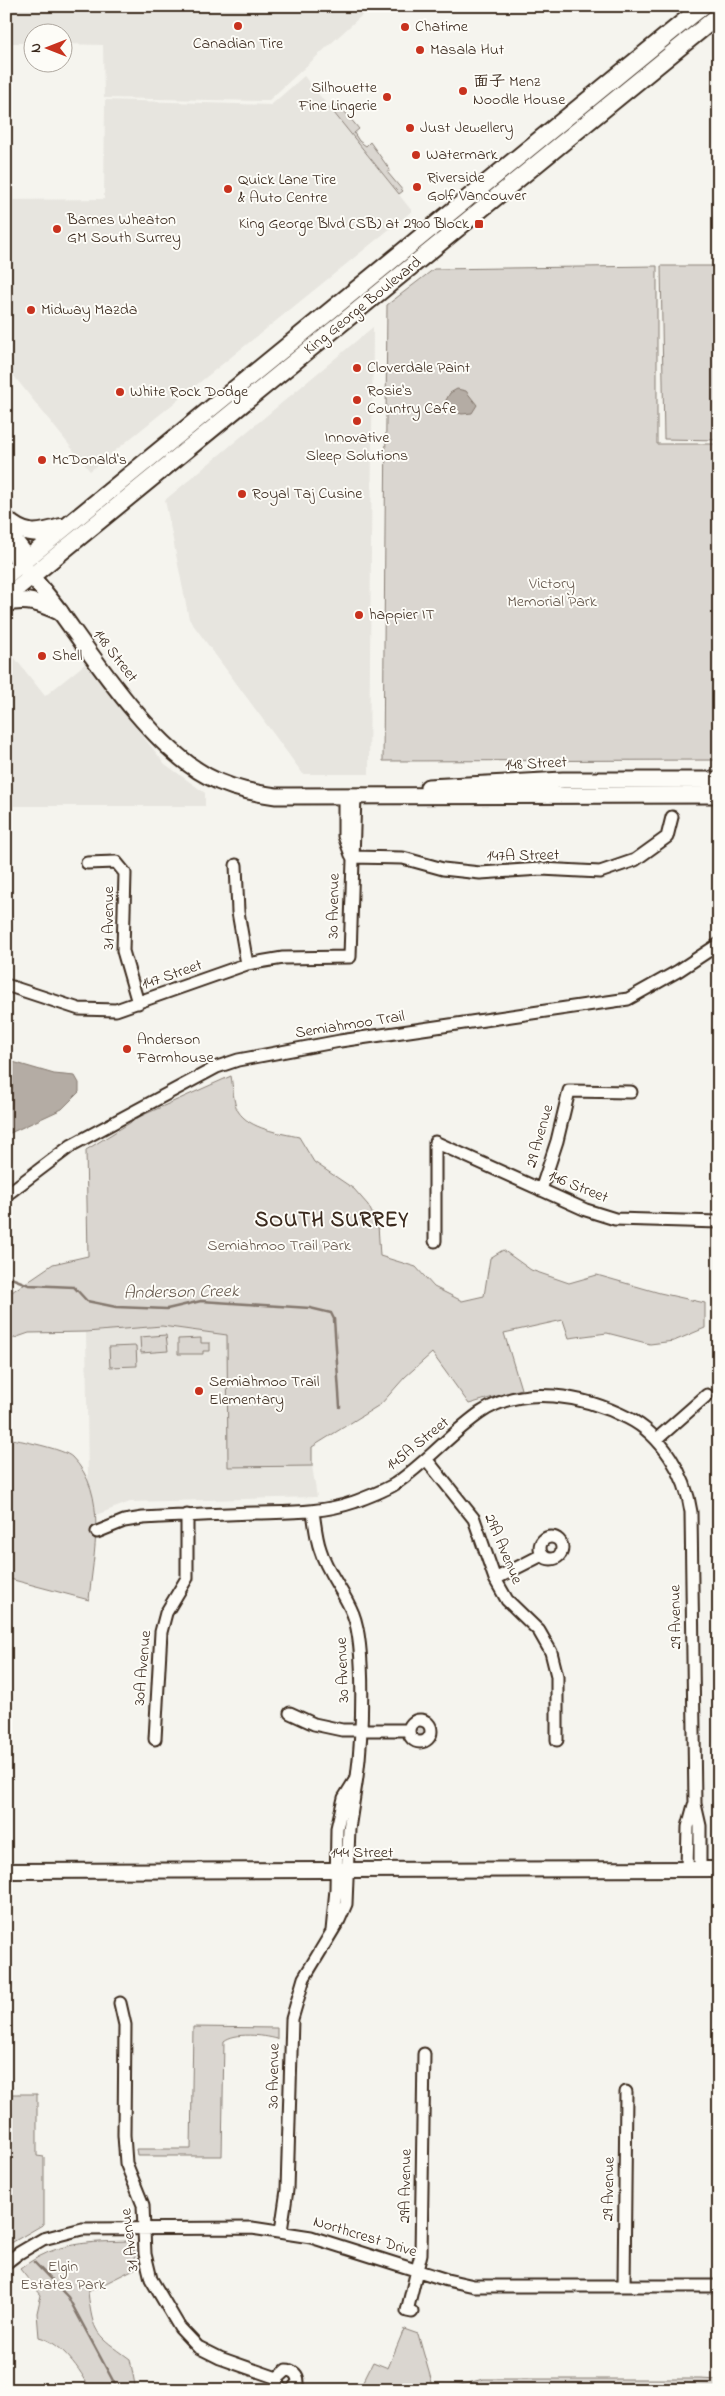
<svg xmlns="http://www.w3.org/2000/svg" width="725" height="2396" font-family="'Indie Flower','LXGW WenKai TC',sans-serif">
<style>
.built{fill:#e7e5df}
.green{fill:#dad6d0;stroke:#8a8077}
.water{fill:#b4aca4;stroke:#84786e}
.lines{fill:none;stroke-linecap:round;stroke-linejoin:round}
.stream{stroke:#84786e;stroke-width:2.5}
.minor-casing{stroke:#3b2a1e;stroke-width:15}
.tertiary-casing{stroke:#3b2a1e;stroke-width:18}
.secondary-casing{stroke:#3b2a1e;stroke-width:19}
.primary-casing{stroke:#3b2a1e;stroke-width:20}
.minor{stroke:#fdfcf7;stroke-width:11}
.tertiary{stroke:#fdfcf7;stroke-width:14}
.secondary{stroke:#fdfcf7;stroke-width:15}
.primary{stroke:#fdfcf7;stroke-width:16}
.poi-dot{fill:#c8321e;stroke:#fdfcf7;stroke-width:2}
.labels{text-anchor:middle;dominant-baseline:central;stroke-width:4;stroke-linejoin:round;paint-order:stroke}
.poi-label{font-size:16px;fill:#3b2a1e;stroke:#fdfcf7;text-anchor:start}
.street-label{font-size:16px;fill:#3b2a1e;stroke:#fdfcf7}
.park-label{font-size:16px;fill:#63554a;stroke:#fdfcf7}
.water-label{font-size:18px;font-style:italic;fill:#65584d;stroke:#fdfcf7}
.district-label{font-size:21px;font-weight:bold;letter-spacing:1px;fill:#3b2a1e;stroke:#fdfcf7}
</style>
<rect width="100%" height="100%" fill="#f5f4ee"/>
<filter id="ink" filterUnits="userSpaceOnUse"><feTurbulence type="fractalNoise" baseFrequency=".02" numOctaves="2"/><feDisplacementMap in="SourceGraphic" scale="10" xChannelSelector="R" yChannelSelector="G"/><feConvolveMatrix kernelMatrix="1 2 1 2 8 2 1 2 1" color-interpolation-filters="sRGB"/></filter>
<g filter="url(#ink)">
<path class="built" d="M6 6H372L268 101 104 98 103 45 63 44 62 32H32V43H6Z
M304 76 412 211 90 471 14 376 11 361H6V200L104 199 105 100 271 105Z
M373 327 369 774H303L189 619 165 500Z
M6 647 45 696 85 664 165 764 205 793V806H6Z
M162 1326 227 1335H311L312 1466 317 1497 130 1502 96 1515 88 1480 86 1332Z"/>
<path class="green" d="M335 104 338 107 340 106 359 129 354 133 359 141 366 146 370 142 390 170 388 173 403 191 399 194 330 108Z
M657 266V444H719V760L383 761 387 305 434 269Z
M661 266H719V440L664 439Z
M231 1076C233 1086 233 1103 238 1111 249 1129 280 1133 299 1137L314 1162 354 1189 368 1205 378 1225 380 1256 416 1267 434 1287 462 1301 484 1296 490 1258 503 1250 531 1270 569 1283 597 1275 660 1293 705 1303V1328L674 1341 650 1344 607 1333 569 1338 563 1320 504 1333 521 1389 469 1404 432 1353 405 1377 381 1404 312 1447V1466L228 1467 227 1335 162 1326 86 1332 29 1333 6 1341V1296L53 1264 88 1256 86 1150 141 1116Z
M166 1335 168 1351 141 1353 140 1337Z
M201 1338V1343H210V1351H203V1354H178V1339Z
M136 1346 137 1366 110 1367 109 1347Z
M6 1438C19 1440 64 1449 72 1457 109 1494 93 1554 89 1600L6 1578Z
M413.5 1731a5.5 5.5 0 1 1 11 0a5.5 5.5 0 1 1-11 0Z
M193 2027 277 2028V2039C263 2035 235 2032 224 2041L222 2156H137L136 2149H191Z
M6 2094H37V2156L44 2157V2224L6 2246Z
M133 2241 136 2268 88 2292C93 2335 96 2334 130 2359L136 2390H91C80 2369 62 2343 39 2337L37 2313 41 2295 20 2269C56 2241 89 2242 133 2241Z
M404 2329 418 2334 433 2386 441 2390H359L373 2362 388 2368Z
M483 2379H700L719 2380V2390H442Z"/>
<path class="water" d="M457 389 466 391 477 405 472 413 462 414 449 411 445 402 450 393Z
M6 1060 54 1074 75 1076 79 1083V1092L62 1109 6 1135Z"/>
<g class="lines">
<path class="stream" d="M6 1276 29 1285 74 1287 87 1301 116 1307 167 1309 201 1301 310 1308 331 1313 334 1319 340 1407
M34 2262 68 2297 118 2390"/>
<defs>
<path id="minor" d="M344 795V836L351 855
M352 857 403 858 443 869 480 873 541 869 600 872 635 860 667 837 672 817
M87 863 116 862 125 873 123 951 138 1003
M236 865 238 912 247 964
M6 985 79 1009 116 1010 247 964 283 958 350 957 355 795
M541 1190 557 1141 569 1091 631 1092
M6 1195 72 1145 217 1067 238 1060 340 1041 628 999 678 971 719 944
M435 1241V1142L586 1210 615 1219 719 1222
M657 1439 707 1395
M426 1459 474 1519 495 1579 507 1600 539 1631 551 1652 557 1676V1740
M313 1512C315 1524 316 1538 320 1549 327 1573 344 1591 353 1614 366 1647 362 1740 357 1777
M97 1532 124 1521 143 1518C180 1516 218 1514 256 1513 289 1512 322 1513 354 1502 367 1497 384 1491 395 1484 426 1463 450 1434 480 1413 523 1383 585 1396 628 1418 662 1435 686 1475 691 1512L695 1804 700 1826V1869
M540 1548a11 11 0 1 1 22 0a11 11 0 1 1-22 0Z
M495 1579 542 1555
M290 1713 314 1724 342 1730H409
M409 1731a11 11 0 1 1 22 0a11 11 0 1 1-22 0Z
M155 1739 161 1632 166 1613 187 1578V1515
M687 1869 688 1827 694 1805
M120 2003 125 2025 124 2135 126 2163 143 2205 145 2254 151 2279 180 2328 198 2347 220 2358 277 2378
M281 2231 287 2190 292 2019 304 1978 339 1920 346 1904 349 1829 357 1777 344 1798 337 1828 336 1889 332 1931
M6 2263 19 2253 43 2239 82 2229 252 2228 311 2237 447 2280 474 2286H719
M624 2286 626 2092
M412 2312 407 2311 421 2254 424 2054
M283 2390 278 2386 277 2378 286 2370C293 2370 298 2375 298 2382L292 2390"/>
<path id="tertiary" d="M6 1871 719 1869"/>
<path id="secondary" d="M6 529 24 552
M6 545C24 568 44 590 61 613 97 663 153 747 207 776 229 788 252 793 276 796L719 795
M428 787 563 780H719"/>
<path id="primary" d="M6 519C25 537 38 534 61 527
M6 576 703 6
M6 597 719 15
M6 603C27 598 41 603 60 612"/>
</defs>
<use href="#minor" class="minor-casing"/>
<use href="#tertiary" class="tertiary-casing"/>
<use href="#secondary" class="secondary-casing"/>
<use href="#primary" class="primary-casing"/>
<use href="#minor" class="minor"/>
<use href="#tertiary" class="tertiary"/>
<use href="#secondary" class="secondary"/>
<use href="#primary" class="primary"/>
</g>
</g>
<g class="poi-dot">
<circle cx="238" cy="26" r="5"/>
<circle cx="405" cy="27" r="5"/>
<circle cx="420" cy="50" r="5"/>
<circle cx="463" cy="91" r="5"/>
<circle cx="387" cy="97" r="5"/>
<circle cx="410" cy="128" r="5"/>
<circle cx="416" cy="155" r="5"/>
<circle cx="417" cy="187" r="5"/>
<circle cx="228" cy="189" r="5"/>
<rect x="474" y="219" width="10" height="10" rx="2.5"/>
<circle cx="57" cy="229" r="5"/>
<circle cx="31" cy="310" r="5"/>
<circle cx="357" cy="368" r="5"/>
<circle cx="120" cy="392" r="5"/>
<circle cx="357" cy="400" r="5"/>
<circle cx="357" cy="421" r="5"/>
<circle cx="42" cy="460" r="5"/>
<circle cx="242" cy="494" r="5"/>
<circle cx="359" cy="615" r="5"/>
<circle cx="42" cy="656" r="5"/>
<circle cx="127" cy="1049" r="5"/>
<circle cx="199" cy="1391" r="5"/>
</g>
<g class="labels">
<g class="poi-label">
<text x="415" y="27">Chatime</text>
<text x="238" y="44" text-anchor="middle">Canadian Tire</text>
<text x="430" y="50">Masala Hut</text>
<text x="473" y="82">面子 Menz<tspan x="473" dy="18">Noodle House</tspan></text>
<text x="377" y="88" text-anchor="end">Silhouette<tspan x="377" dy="18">Fine Lingerie</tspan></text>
<text x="420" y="128">Just Jewellery</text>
<text x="426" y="155">Watermark</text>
<text x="427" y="178">Riverside<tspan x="427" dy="18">Golf Vancouver</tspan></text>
<text x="238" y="180">Quick Lane Tire<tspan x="238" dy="18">&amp; Auto Centre</tspan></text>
<text x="67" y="220">Barnes Wheaton<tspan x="67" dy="18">GM South Surrey</tspan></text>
<text x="469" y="224" text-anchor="end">King George Blvd (SB) at 2900 Block</text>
<text x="41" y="310">Midway Mazda</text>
<text x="367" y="368">Cloverdale Paint</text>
<text x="367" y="391">Rosie's<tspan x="367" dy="18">Country Cafe</tspan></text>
<text x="130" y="392">White Rock Dodge</text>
<text x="357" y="438" text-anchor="middle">Innovative<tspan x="357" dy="18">Sleep Solutions</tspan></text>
<text x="52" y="460">McDonald's</text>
<text x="252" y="494">Royal Taj Cusine</text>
<text x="369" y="615">happier IT</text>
<text x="52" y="656">Shell</text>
<text x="137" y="1040">Anderson<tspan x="137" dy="18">Farmhouse</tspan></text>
<text x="209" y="1382">Semiahmoo Trail<tspan x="209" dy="18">Elementary</tspan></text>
</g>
<g class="street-label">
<text transform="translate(363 306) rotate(-39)">King George Boulevard</text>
<text transform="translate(115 656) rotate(52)">148 Street</text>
<text transform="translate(536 764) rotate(-3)">148 Street</text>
<text transform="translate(523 856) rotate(-1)">147A Street</text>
<text transform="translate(334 906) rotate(-89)">30 Avenue</text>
<text transform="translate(109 918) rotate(-90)">31 Avenue</text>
<text transform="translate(172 975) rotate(-19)">147 Street</text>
<text transform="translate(350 1025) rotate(-9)">Semiahmoo Trail</text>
<text transform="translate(540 1136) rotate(-74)">29 Avenue</text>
<text transform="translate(578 1187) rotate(22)">146 Street</text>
<text transform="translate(418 1444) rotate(-39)">145A Street</text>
<text transform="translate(503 1549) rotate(67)">29A Avenue</text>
<text transform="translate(676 1617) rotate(-91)">29 Avenue</text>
<text transform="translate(143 1668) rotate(-85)">30A Avenue</text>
<text transform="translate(343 1670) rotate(-92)">30 Avenue</text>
<text x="362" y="1853">144 Street</text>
<text transform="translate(274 2076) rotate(-89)">30 Avenue</text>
<text transform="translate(406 2186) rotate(-89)">29A Avenue</text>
<text transform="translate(609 2189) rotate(-89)">29 Avenue</text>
<text transform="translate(365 2237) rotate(17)">Northcrest Drive</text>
<text transform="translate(130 2240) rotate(-97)">31 Avenue</text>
</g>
<g class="park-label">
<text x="552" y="584">Victory<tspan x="552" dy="18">Memorial Park</tspan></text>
<text x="279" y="1246">Semiahmoo Trail Park</text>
<text x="63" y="2267">Elgin<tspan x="63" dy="18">Estates Park</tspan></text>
</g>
<g class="water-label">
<text transform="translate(181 1293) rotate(-1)">Anderson Creek</text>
</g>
<g class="district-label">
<text x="332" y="1221">SOUTH SURREY</text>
</g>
</g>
<rect width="725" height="2396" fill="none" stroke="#fdfcf7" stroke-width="25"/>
<rect x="12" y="12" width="700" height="2371" fill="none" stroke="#3b2a1e" stroke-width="2" filter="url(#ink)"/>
<g transform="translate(48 48) rotate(270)"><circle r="24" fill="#fdfcf7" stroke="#afa8a0"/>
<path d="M0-4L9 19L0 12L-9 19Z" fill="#c8321e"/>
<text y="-8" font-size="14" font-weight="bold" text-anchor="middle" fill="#3b2a1e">N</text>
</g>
</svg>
